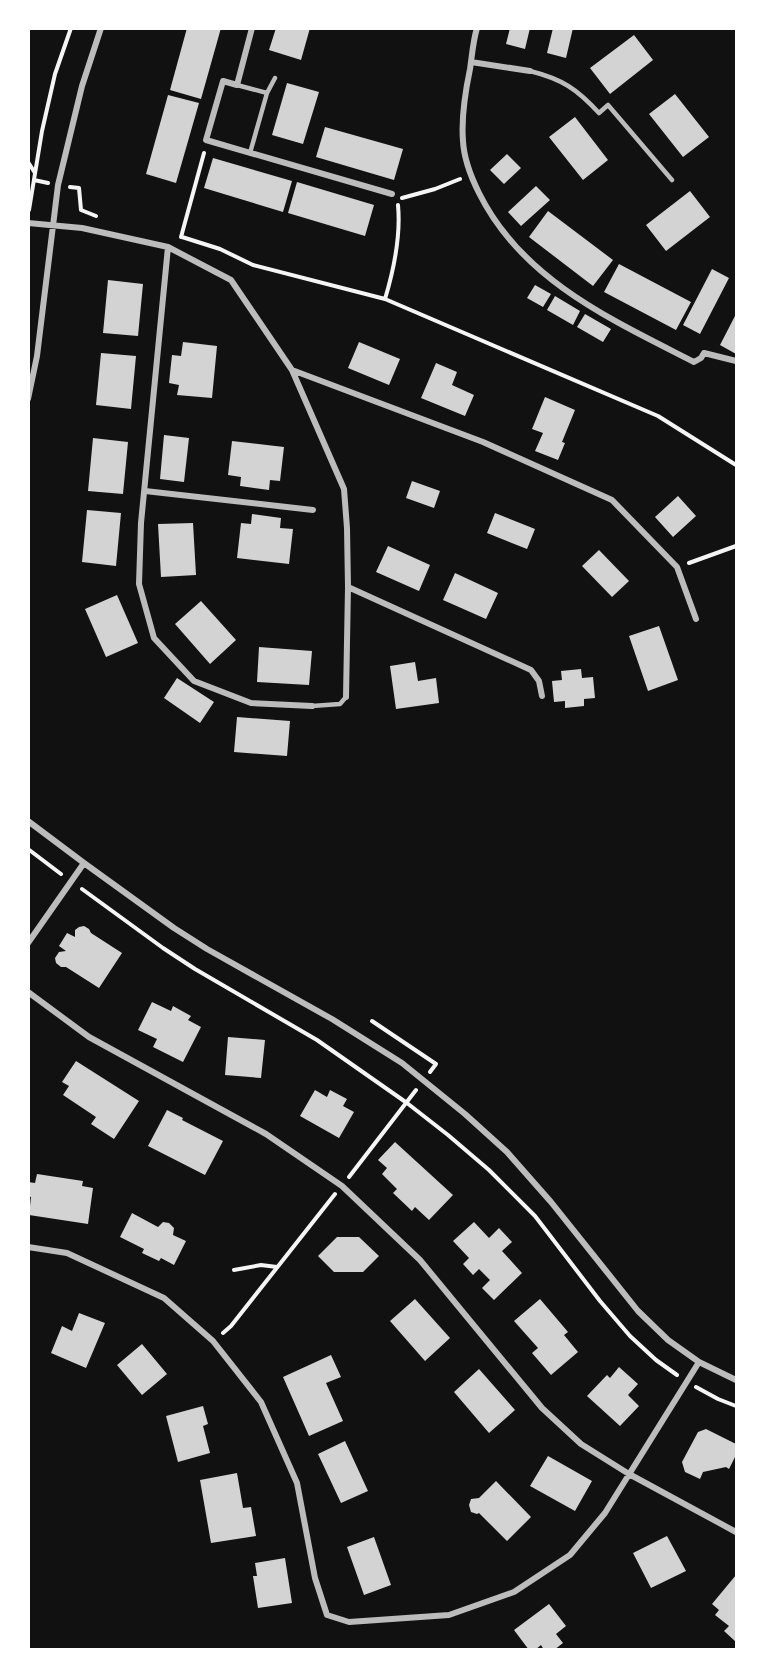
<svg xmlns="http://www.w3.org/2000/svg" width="765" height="1678" font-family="Arial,sans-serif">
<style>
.building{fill:#d3d3d3}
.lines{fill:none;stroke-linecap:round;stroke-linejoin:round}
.path{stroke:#f5f5f5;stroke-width:4}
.service{stroke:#bcbcbc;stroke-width:4.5}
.minor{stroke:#bcbcbc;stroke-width:6}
</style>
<rect width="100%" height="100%" fill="#111"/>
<path class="building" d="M187 28H221L201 99 170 90Z
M276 28H310L301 60 269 50Z
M510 28H530L525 49 506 44Z
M553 28H573L566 58 547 53Z
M634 35 653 60 610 94 590 68Z
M287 83 319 92 303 144 272 135Z
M675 94 709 137 683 157 649 114Z
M168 95 199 103 176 183 146 174Z
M575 117 608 160 583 180 549 137Z
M325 127 403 149 394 180 316 157Z
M507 154 521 168 504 184 490 170Z
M213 158 292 181 283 212 204 188Z
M297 182 374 205 365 236 288 213Z
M536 186 550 200 521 226 508 212Z
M690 191 710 217 666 251 646 225Z
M548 211 613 260 593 286 529 237Z
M619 264 691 302 676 330 604 292Z
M712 269 729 278 700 334 683 325Z
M108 280 143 284 138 336 103 333Z
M535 285 551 294 543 307 527 298Z
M555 296 580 311 573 325 547 310Z
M585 314 611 329 603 342 577 327Z
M736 314V354L720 345Z
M183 342 217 346 212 398 177 395 179 385 169 383 172 355 181 356Z
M359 342 400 359 389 385 348 368Z
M101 353 136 356 131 409 96 405Z
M436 363 457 372 452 385 474 395 465 416 421 398Z
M545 397 575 410 562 442 565 443 558 460 535 451 543 433 532 429Z
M164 435 189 438 184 482 160 479Z
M93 438 128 442 123 494 88 491Z
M232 441 284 447 280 481 270 480 269 490 240 486 241 477 228 475Z
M412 481 440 491 434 508 406 498Z
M678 496 696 516 673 537 655 517Z
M87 510 121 513 116 566 82 562Z
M495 513 535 529 527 549 487 533Z
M252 514 281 518 280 528 293 529 289 564 237 558 241 523 251 524Z
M193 523 196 575 161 577 158 524Z
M388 546 430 565 419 591 376 572Z
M599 550 629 581 612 597 582 566Z
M455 573 498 593 486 619 443 600Z
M117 595 138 643 106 657 85 609Z
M201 601 236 640 210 664 175 624Z
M659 626 678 680 648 691 629 636Z
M259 647 312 651 309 685 257 682Z
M415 662 418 681 436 678 439 703 396 709 390 666Z
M581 669 582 678 593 677 595 698 584 699V706L565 708V701L554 702 552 681 562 680 561 671Z
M177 678 214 702 200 723 164 698Z
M237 717 290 721 287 756 234 752Z
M84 926 89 929 91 933 122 953 99 988 66 967H61L56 963 55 958 59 952 66 951 59 946 67 933 75 937V930L79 927Z
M152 1002 171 1011 173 1006 191 1016 188 1020 201 1027 183 1062 153 1047 157 1039 138 1030Z
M228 1037 265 1040 261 1078 225 1075Z
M76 1061 139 1101 114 1139 91 1124 96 1117 63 1095 69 1086 62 1082Z
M315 1090 327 1097 330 1090 347 1099 343 1106 354 1112 339 1138 300 1116Z
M167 1110 183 1118 182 1120 223 1141 205 1175 148 1146Z
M395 1142 453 1195 429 1220 415 1207 412 1211 393 1193 397 1189 382 1174 387 1168 378 1160Z
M37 1174 83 1181 82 1186 93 1188 88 1224 29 1215 31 1197 28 1196V1182L35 1183Z
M132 1213 158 1227 163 1222 169 1223 174 1228 173 1235 186 1241 174 1265 161 1258 159 1261 142 1253 144 1249 120 1237Z
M474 1222 489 1238 499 1228 512 1242 502 1251 522 1273 494 1300 482 1288 490 1280 479 1269 473 1275 463 1264 469 1258 453 1241Z
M337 1237H359L379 1256 363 1272H334L318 1256Z
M415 1299 450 1338 425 1361 390 1321Z
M540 1299 568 1332 564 1335 578 1352 551 1375 532 1353 538 1348 514 1321Z
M79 1313 105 1323 86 1368 51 1353 62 1326 72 1331Z
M142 1344 167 1374 142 1395 117 1365Z
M331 1355 341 1377 326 1383 343 1421 309 1436 283 1377Z
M619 1367 638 1384 628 1395 639 1406 620 1426 587 1396 607 1375 610 1378Z
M479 1369 515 1410 489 1433 454 1392Z
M203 1406 208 1424 203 1426 210 1453 178 1462 166 1416Z
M706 1429 736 1444V1455L729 1469 726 1467 703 1472 700 1479 685 1472 682 1462 698 1432Z
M345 1441 368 1491 341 1503 318 1454Z
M548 1456 592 1481 575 1511 530 1486Z
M237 1473 243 1508 251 1507 256 1536 211 1543 200 1480Z
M496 1481 531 1517 507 1541 479 1513 477 1514 471 1512 469 1505 471 1499 479 1498Z
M667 1536 686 1571 651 1588 633 1553Z
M374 1537 391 1585 364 1595 347 1547Z
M285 1558 292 1603 258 1608 253 1576H257L255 1563Z
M736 1575V1642L724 1631 729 1626 715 1615 719 1610 712 1604Z
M549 1604 566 1626 556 1634 563 1643 554 1650H544L541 1645 535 1650H529L514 1630Z"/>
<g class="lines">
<path class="path" d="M28 162 35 173
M34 180 48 183
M70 187 79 188 81 210 96 216
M402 198 435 189 460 179
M29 210 42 131 55 74 71 28
M181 237 204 153
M182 237 220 249 253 265 385 299 658 416 736 465
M385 299C394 269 401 237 398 205
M689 563 736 546
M28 849 61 874
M82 889 163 948 195 969 317 1040 407 1103 448 1135 489 1170 535 1216 600 1301 630 1336 656 1360 677 1375
M372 1021 436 1064 430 1072
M349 1177 416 1090
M234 1270 261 1265 277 1267
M223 1333 231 1326 335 1194
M696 1387 718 1399 736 1406"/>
<path class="service" d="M530 71C562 79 577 89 599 113L608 105 672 180
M237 85 267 93
M250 153 267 93 275 78
M312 706 340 704 346 697"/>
<path class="minor" d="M252 28 237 85 223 81 206 140 392 194
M477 28C473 41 472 56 470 69 465 93 461 117 463 141 464 160 471 177 479 193 522 280 612 320 694 362L701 358 704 353 736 361
M471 62 530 71
M28 223 82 228 168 247 231 280 292 370 344 489 347 528 348 587 346 697
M168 247 141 523 139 584 154 638 194 681 251 703 312 706
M292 370 483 442 612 500 677 567 696 619
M28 399 37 356 58 185 82 86 101 28
M145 491 313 510
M348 587 531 670 539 681 542 696
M28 821 84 863 174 928 207 949 332 1019 402 1063 465 1114 507 1152 551 1202 638 1311 668 1340 699 1362 736 1380
M28 943 84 863
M28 992 89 1037 266 1134 342 1186 420 1260 542 1408 581 1444 629 1474 736 1532
M28 1247 67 1253 164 1298 213 1341 261 1402 297 1483 315 1578 327 1615 349 1622 449 1615 514 1592 570 1555 605 1513 699 1362"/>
</g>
<rect width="765" height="1678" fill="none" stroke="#ffffff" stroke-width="60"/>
</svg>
